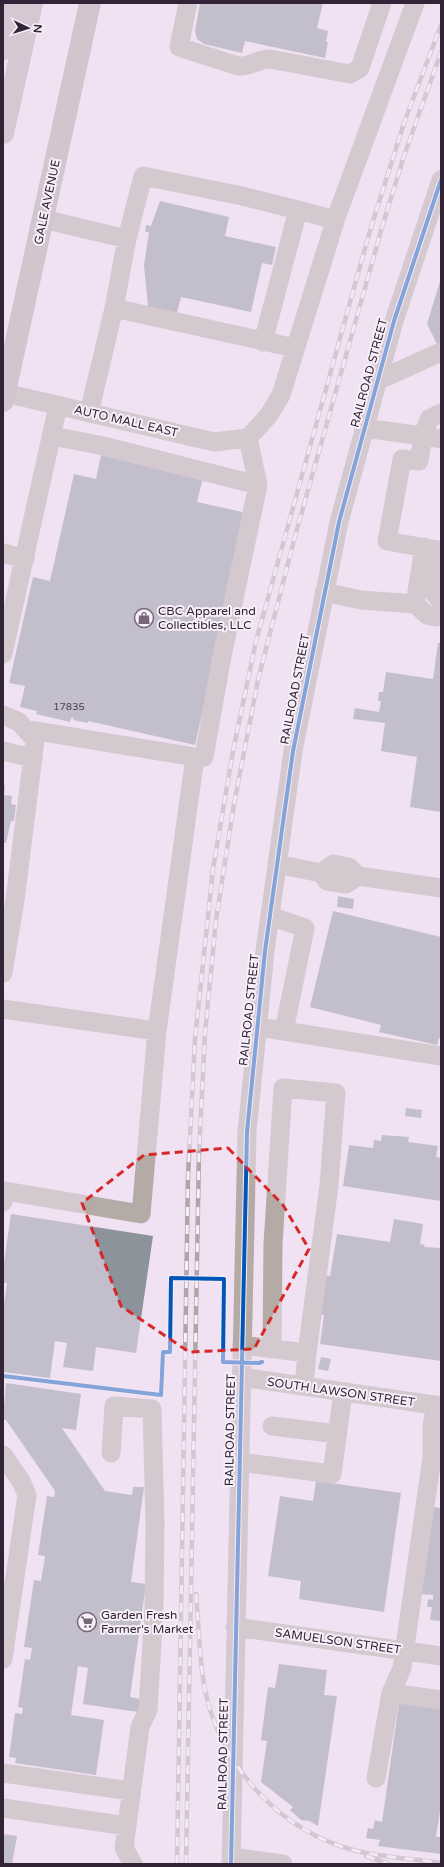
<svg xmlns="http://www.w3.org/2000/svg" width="444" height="1867" font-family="'Varela Round',sans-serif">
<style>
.building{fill:#8c939b}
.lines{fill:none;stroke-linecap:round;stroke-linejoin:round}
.minor{stroke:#b4aaa6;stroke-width:19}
.major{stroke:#afa2a0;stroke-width:22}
.highway{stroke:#b4a9ab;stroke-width:22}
.rail-casing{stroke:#b0a6a9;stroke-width:4.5}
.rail{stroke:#f7eff9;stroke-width:3;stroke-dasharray:9;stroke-linecap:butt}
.cycleway-casing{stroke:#f7eff9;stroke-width:6}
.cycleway{stroke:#0057b8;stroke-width:4}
.marked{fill:none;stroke:#d62828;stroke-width:3;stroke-dasharray:8 5;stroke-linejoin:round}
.labels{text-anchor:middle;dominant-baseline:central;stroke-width:4;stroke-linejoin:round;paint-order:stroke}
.number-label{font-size:10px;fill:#493f4f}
.street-label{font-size:12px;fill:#332336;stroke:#f7eff9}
.poi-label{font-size:12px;fill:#332336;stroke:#f7eff9;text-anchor:start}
</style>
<rect width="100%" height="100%" fill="#f0e2f2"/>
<path class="building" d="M200 3H323L317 28 328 31 326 42H328L325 58 245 41 242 53 204 44 197 39 195 31Z
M160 201 229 217 225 236 276 247 272 265 262 263 251 312 181 297 177 313 148 307 144 265 149 232H145L146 225 151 226Z
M441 278V342L437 344 427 324Z
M101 455 203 478 197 502 247 513 195 745 88 721V723L73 720 74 718H71L70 722 36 714 37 711 20 707 25 686 9 683 33 577 50 581 74 474 96 479Z
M438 643H441V812L410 807 417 757 381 751 385 723 353 719 355 708 379 712 381 701H378L379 692H383L386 672 433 679Z
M3 785H5L4 795 12 796 11 804 16 805 14 821H11L6 843H3Z
M338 896 354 899 353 909 337 907Z
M333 911 441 937V1038H439L437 1045 379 1032 381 1025 310 1007Z
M406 1108 422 1110 421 1118 405 1116Z
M382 1135 409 1137 408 1142 438 1146 436 1157 441 1158V1201L343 1186 349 1145 373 1148 374 1140 381 1141Z
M11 1214 153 1236 136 1353 96 1347 93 1371 63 1367 67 1343 55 1341 50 1378 3 1372V1312L7 1283H3V1270Z
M394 1219 423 1224 420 1244 425 1245 424 1247 441 1248V1361L320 1344 324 1315 318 1314 323 1275 330 1276 337 1234 390 1242Z
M321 1357 331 1359 328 1371 318 1369Z
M6 1383 81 1394 76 1430 62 1428 105 1491 132 1495 133 1487H144L131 1582 146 1584 130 1697 140 1699 138 1712 83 1704 88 1668 78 1666 71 1715 104 1720 96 1775 15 1763 16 1758 9 1757 15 1713 22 1714 23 1708 18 1707 25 1659 30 1660 32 1648 24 1647 34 1580 41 1581 45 1556 38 1555 47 1496 54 1497 55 1491 6 1420 3 1419Z
M316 1481 401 1493 384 1612 299 1599 301 1581 268 1576 280 1496 313 1501Z
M434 1507 441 1508V1621L430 1620 432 1607H427L428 1599 433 1600V1595L421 1594Z
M279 1664 327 1670 324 1695 337 1696 318 1826 309 1821 301 1820 290 1810 293 1807 261 1782 267 1741 261 1740 268 1687 275 1688Z
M399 1703 441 1709V1805L436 1837H441V1854L378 1846 380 1840 366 1838 368 1828 373 1829 375 1820 382 1822Z
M3 1834 17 1836 12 1864H3Z"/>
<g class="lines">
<path class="minor" d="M188 3 179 47 238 66C250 67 258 59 270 59L350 74 360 68 382 3
M43 219 127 239 114 308 295 348
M127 239 143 176 242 196 298 210
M263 342 298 210 335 220
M377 381 441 352
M5 393 214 442 248 438
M89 413 114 308
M364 428 423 436 429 419 441 413
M52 436 99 445 258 485 222 656 204 757H195
M248 438 269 415 281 395 336 218 415 3
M248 438 258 485
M437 550 387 541 402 459 419 461 423 436 441 439
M441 550H437L433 591 441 602
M3 553 25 559
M324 592 361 600 415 604 427 615 436 617 441 612
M415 604 424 547
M3 654 58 406
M3 715 19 722 35 740 15 900 3 973
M3 751 33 758
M277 864 321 873 327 881 346 884 358 876 349 867 333 864 321 873
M358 876 441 888
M3 1009 157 1031 195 757 25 729
M258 1027 284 1031 305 928 270 916
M284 1031 441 1056
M3 1202 5 1191 141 1214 157 1031
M242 1345 307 1353 304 1386
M272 1349 273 1244 283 1088 336 1093 329 1185 307 1353
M241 1377 441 1406
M272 1426 337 1434
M111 1453 114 1406 152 1409 155 1523 154 1608 148 1710 140 1727 124 1848 133 1864
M3 1455 21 1481 27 1495 3 1659
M432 1457V1425L436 1405
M239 1462 332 1474 343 1392
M235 1627 441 1656
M391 1693 402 1668 432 1457 441 1458
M3 1773 131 1791
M376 1778 391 1693 441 1700
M3 1808 127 1826
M231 1857 283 1864
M231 1864 247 1132 265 951 293 751 339 522 394 321 441 180"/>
<path class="major" d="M3 401 90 3"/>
<path class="highway" d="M3 49 13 3
M3 133 32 3"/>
<defs>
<path id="rail" d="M196 1594C199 1625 199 1659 205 1690 220 1761 271 1822 340 1846 371 1857 408 1858 441 1863
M366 1856 389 1864
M177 1864 188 1176 195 1039 213 869 233 751 256 641 369 234 404 123 441 25
M186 1864 199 1152 205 1033 216 920 234 804 258 680 294 540 383 224 404 156 441 52"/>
</defs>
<use href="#rail" class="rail-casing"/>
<use href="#rail" class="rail"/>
<defs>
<path id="cycleway" d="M3 1376 161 1395 163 1352H170L171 1278 224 1279 223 1362 259 1363 262 1362
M231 1864 247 1132 265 951 293 751 339 522 394 321 441 180"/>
</defs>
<use href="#cycleway" class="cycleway-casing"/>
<use href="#cycleway" class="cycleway"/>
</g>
<path d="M0 0H444V1867H0ZM228 1148 283 1205 309 1249 254 1349 189 1352 121 1306 82 1203 144 1155Z" fill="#f0e2f2" fill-opacity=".55" fill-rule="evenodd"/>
<path class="marked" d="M228 1148 283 1205 309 1249 254 1349 189 1352 121 1306 82 1203 144 1155Z"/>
<defs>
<symbol id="shop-ring" viewBox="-11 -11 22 22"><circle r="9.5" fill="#f7eff9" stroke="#756678" stroke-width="1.5"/><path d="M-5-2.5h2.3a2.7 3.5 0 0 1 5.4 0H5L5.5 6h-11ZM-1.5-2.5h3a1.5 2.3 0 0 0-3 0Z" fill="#756678"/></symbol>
<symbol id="supermarket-ring" viewBox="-11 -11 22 22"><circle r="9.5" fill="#f7eff9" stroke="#756678" stroke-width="1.5"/><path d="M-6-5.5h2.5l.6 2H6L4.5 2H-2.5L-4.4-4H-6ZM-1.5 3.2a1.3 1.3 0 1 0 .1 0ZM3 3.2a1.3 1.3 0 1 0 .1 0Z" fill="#756678"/></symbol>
</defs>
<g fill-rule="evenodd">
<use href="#shop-ring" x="133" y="607" width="22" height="22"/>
<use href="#supermarket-ring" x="76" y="1611" width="22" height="22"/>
</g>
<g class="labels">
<g class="number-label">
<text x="69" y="707">17835</text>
</g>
<g class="street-label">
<text transform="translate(47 202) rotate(-78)">GALE AVENUE</text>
<text transform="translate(369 373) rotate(-75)">RAILROAD STREET</text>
<text transform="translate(126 421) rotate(13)">AUTO MALL EAST</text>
<text transform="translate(295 689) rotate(-79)">RAILROAD STREET</text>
<text transform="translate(249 1010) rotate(-84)">RAILROAD STREET</text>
<text transform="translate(341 1392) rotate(8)">SOUTH LAWSON STREET</text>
<text transform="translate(230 1430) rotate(-89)">RAILROAD STREET</text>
<text transform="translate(338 1641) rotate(8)">SAMUELSON STREET</text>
<text transform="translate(223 1754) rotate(-89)">RAILROAD STREET</text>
</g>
<g class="poi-label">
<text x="158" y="611">CBC Apparel and<tspan x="158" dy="14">Collectibles, LLC</tspan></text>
<text x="101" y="1615">Garden Fresh<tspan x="101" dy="14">Farmer's Market</tspan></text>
</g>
</g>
<rect width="444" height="1867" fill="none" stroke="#332336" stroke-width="8"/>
<g transform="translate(28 28) rotate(94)" stroke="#f7eff9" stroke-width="3" paint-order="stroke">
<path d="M0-3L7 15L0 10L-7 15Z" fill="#332336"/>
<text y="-6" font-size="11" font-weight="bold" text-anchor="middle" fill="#332336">N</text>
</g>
</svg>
